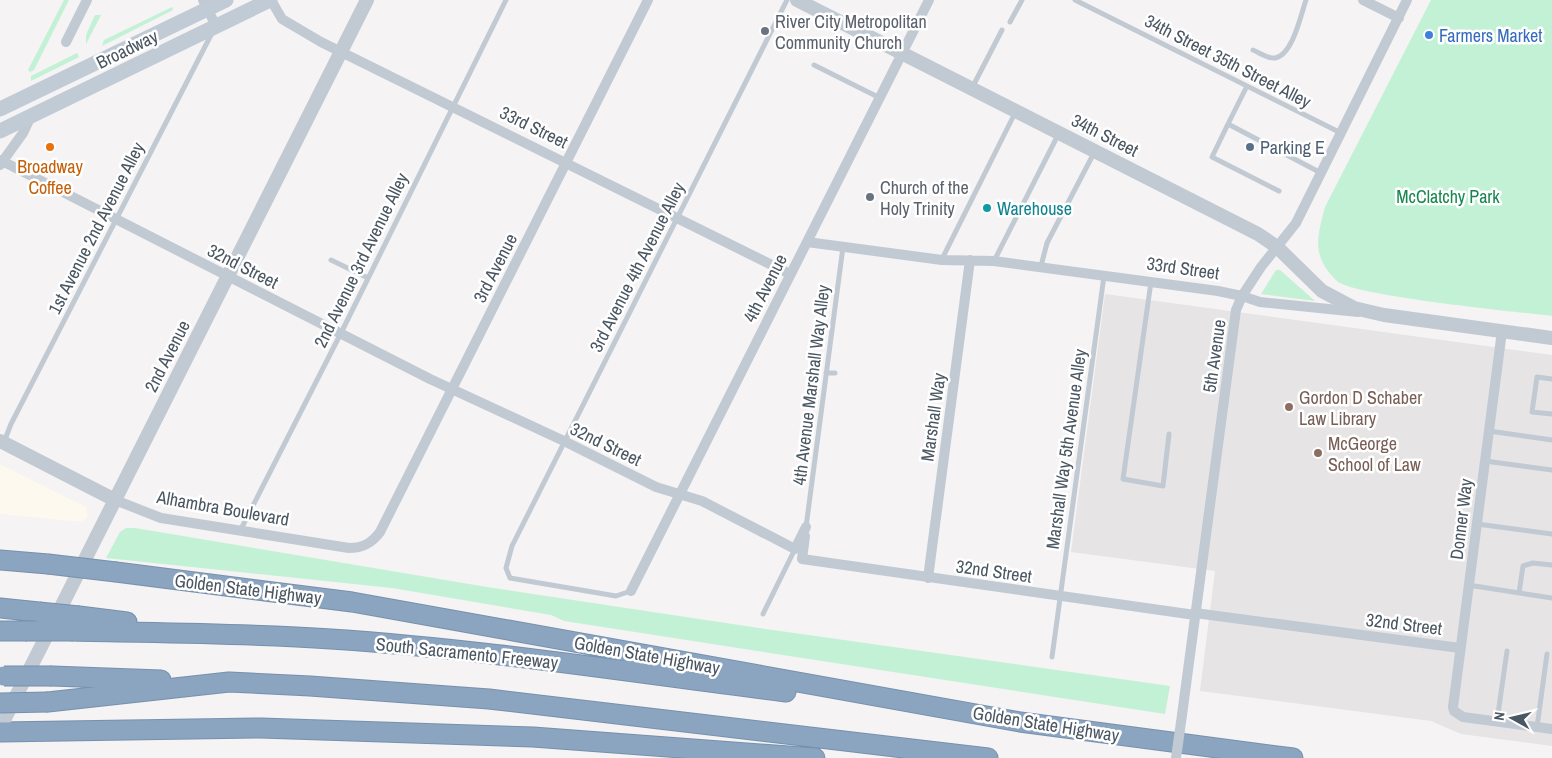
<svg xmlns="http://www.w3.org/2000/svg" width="1552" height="758" font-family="'Archivo Narrow',sans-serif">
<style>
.commercial{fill:#fdf9ef}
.education{fill:#e6e4e5}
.green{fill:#c3f1d5}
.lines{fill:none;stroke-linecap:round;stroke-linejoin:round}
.motorway-casing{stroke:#7690ad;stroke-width:21}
.service{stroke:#c1cad2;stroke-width:5}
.minor{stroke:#c1cad2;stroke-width:10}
.tertiary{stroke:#c1cad2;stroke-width:14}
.secondary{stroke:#c1cbd6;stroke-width:15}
.motorway{stroke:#8ba5c1;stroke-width:19}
.motorway-bridge-casing{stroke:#7690ad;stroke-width:21;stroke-linecap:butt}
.minor-bridge{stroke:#c1cad2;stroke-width:10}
.motorway-bridge{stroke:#8ba5c1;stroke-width:19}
.worship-dot{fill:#6b7280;stroke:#fff;stroke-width:2}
.shop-dot{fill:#3f7fe0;stroke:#fff;stroke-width:2}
.food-dot{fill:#e8710a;stroke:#fff;stroke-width:2}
.service-dot{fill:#5c6f8a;stroke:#fff;stroke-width:2}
.culture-dot{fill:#0f9aa8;stroke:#fff;stroke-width:2}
.education-dot{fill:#8d6e63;stroke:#fff;stroke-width:2}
.labels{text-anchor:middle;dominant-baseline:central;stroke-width:5;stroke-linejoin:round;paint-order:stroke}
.worship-label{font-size:18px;fill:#5b616d;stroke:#fff;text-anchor:start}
.shop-label{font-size:18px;fill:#366cbe;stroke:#fff;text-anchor:start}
.street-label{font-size:18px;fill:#4a5661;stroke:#fff}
.service-label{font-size:18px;fill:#4e5e75;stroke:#fff;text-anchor:start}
.food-label{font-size:18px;fill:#c56008;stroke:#fff}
.park-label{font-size:18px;fill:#17864f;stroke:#fff}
.culture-label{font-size:18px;fill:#0d838f;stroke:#fff;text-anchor:start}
.education-label{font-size:18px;fill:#785e54;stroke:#fff;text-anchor:start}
</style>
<rect width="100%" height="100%" fill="#f5f3f3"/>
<path class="commercial" d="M0 464 86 507 88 516 83 522 0 514Z"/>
<path class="education" d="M1105 294 1552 355V746L1461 734 1431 721 1200 691 1215 571 1071 552Z"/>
<path class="green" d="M64 0H69L34 70 30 72 28 70Z
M1431 0H1552V316C1519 312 1353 296 1337 281 1311 256 1317 238 1325 207Z
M172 7 173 10 102 46 104 40Z
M95 15H101L86 44V35Z
M77 53 79 57 31 81V76Z
M1276 270H1280L1315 301 1261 294Z
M126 528H135L487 587 759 628 1170 686 1165 714 564 621 551 615 392 588 106 558 120 532Z"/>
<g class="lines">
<defs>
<path id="motorway" d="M0 560 48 564
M116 572 352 602 1020 722 1293 758
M0 608 39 612
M79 616 127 622
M0 631H25
M73 631C159 633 245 633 331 639 483 649 634 673 786 692
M52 676 161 680
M48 702 229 682 310 686 489 699 988 758
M0 732 261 728 533 737 815 758"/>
</defs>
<use href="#motorway" class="motorway-casing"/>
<path class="service" d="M1075 0 1341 133
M1010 22 1022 0
M1253 50C1260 53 1268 59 1275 58 1293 55 1301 14 1306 0
M814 65 880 98
M1247 86 1228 124 1321 173
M972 88 1002 30
M1228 124 1212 157 1279 191
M942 259 1015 113
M331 260 368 278
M994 261 1059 133
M1041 266 1047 243 1095 151
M1151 282 1123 479 1163 486 1169 434
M826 373H835
M1552 379 1537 377 1532 412 1552 414
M1489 431 1552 440
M4 442 11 424 212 33
M1485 461 1552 470
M1477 524 1552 534
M806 527 843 247
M240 531 341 333 506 0
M1468 585 1552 598
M631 591 616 596 510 578 506 568 512 546 787 0
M1519 593 1523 566 1533 563 1552 565
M763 614 795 549
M1052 657 1104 276
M1497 721 1507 651
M1537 727 1547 654"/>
<path class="minor" d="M203 0 216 26
M271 0 282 19 321 42 790 274
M1363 0 1399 18
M66 42 87 0
M0 160 430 379 564 441 656 487 702 501 795 549 806 527
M0 165 23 133 31 116
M807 242 942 260 994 261 1218 291 1242 296 1260 302 1358 312
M1502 331 1453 707 1454 711 1463 717 1552 729
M115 500 161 518 349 548C363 548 372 543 380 532L648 0
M805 536 802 559 1195 615
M928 578 970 260
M631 591 929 0
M1195 613 1460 648
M1182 715 1236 310 1242 296 1261 267 1296 223 1407 0"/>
<path class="tertiary" d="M797 0 1258 234 1277 247 1322 291 1354 308 1384 315 1552 338
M0 441 115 500
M0 728 367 0"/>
<path class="secondary" d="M0 109 226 0
M0 131 270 0"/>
<use href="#motorway" class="motorway"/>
<defs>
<path id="motorway-bridge" d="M48 564 116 572
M39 612 79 616
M25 631H73
M4 676H52
M0 703 48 702"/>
</defs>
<use href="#motorway-bridge" class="motorway-bridge-casing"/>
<path class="minor-bridge" d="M1176 758 1182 715"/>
<use href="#motorway-bridge" class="motorway-bridge"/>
</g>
<g class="worship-dot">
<circle cx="765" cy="31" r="5"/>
<circle cx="870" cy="197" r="5"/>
</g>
<circle class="shop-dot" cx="1429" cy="35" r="5"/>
<circle class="food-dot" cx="50" cy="147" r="5"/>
<circle class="service-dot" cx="1250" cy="147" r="5"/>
<circle class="culture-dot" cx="987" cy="208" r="5"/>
<g class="education-dot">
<circle cx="1289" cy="407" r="5"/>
<circle cx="1318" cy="453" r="5"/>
</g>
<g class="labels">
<g class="worship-label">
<text x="775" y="21">River City Metropolitan<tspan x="775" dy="21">Community Church</tspan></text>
<text x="880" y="187">Church of the<tspan x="880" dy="21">Holy Trinity</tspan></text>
</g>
<g class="shop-label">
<text x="1439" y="35">Farmers Market</text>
</g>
<g class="street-label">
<text transform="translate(127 49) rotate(-26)">Broadway</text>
<text transform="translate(1228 61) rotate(27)">34th Street 35th Street Alley</text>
<text transform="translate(534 127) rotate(26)">33rd Street</text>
<text transform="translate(1105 135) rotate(27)">34th Street</text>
<text transform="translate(96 228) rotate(-63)">1st Avenue 2nd Avenue Alley</text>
<text transform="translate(361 260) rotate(-64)">2nd Avenue 3rd Avenue Alley</text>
<text transform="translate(243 266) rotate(27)">32nd Street</text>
<text transform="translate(637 267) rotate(-63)">3rd Avenue 4th Avenue Alley</text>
<text transform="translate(495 268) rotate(-63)">3rd Avenue</text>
<text transform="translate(1183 268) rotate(8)">33rd Street</text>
<text transform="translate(765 288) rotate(-63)">4th Avenue</text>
<text transform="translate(167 356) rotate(-63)">2nd Avenue</text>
<text transform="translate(1214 356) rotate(-82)">5th Avenue</text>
<text transform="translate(811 385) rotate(-83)">4th Avenue Marshall Way Alley</text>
<text transform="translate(933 417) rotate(-82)">Marshall Way</text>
<text transform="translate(606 444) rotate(26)">32nd Street</text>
<text transform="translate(1066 449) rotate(-82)">Marshall Way 5th Avenue Alley</text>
<text transform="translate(223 508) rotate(10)">Alhambra Boulevard</text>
<text transform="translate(1461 519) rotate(-83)">Donner Way</text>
<text transform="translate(994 571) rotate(8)">32nd Street</text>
<text transform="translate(248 589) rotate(7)">Golden State Highway</text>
<text transform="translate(1404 624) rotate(7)">32nd Street</text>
<text transform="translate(467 653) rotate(6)">South Sacramento Freeway</text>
<text transform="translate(647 655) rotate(10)">Golden State Highway</text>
<text transform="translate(1046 724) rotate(9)">Golden State Highway</text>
</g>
<g class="service-label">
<text x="1260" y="147">Parking E</text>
</g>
<g class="food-label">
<text x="50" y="166">Broadway<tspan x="50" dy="21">Coffee</tspan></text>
</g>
<g class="park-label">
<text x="1448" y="196">McClatchy Park</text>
</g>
<g class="culture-label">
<text x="997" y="208">Warehouse</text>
</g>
<g class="education-label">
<text x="1299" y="397">Gordon D Schaber<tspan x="1299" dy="21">Law Library</tspan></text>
<text x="1328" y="443">McGeorge<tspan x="1328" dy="21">School of Law</tspan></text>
</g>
</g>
<g transform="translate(1512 718) rotate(278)" stroke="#ffffff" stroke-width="4" paint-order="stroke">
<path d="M0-4L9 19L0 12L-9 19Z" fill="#4a5661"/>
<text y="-8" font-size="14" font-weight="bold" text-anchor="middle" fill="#4a5661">N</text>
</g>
</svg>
